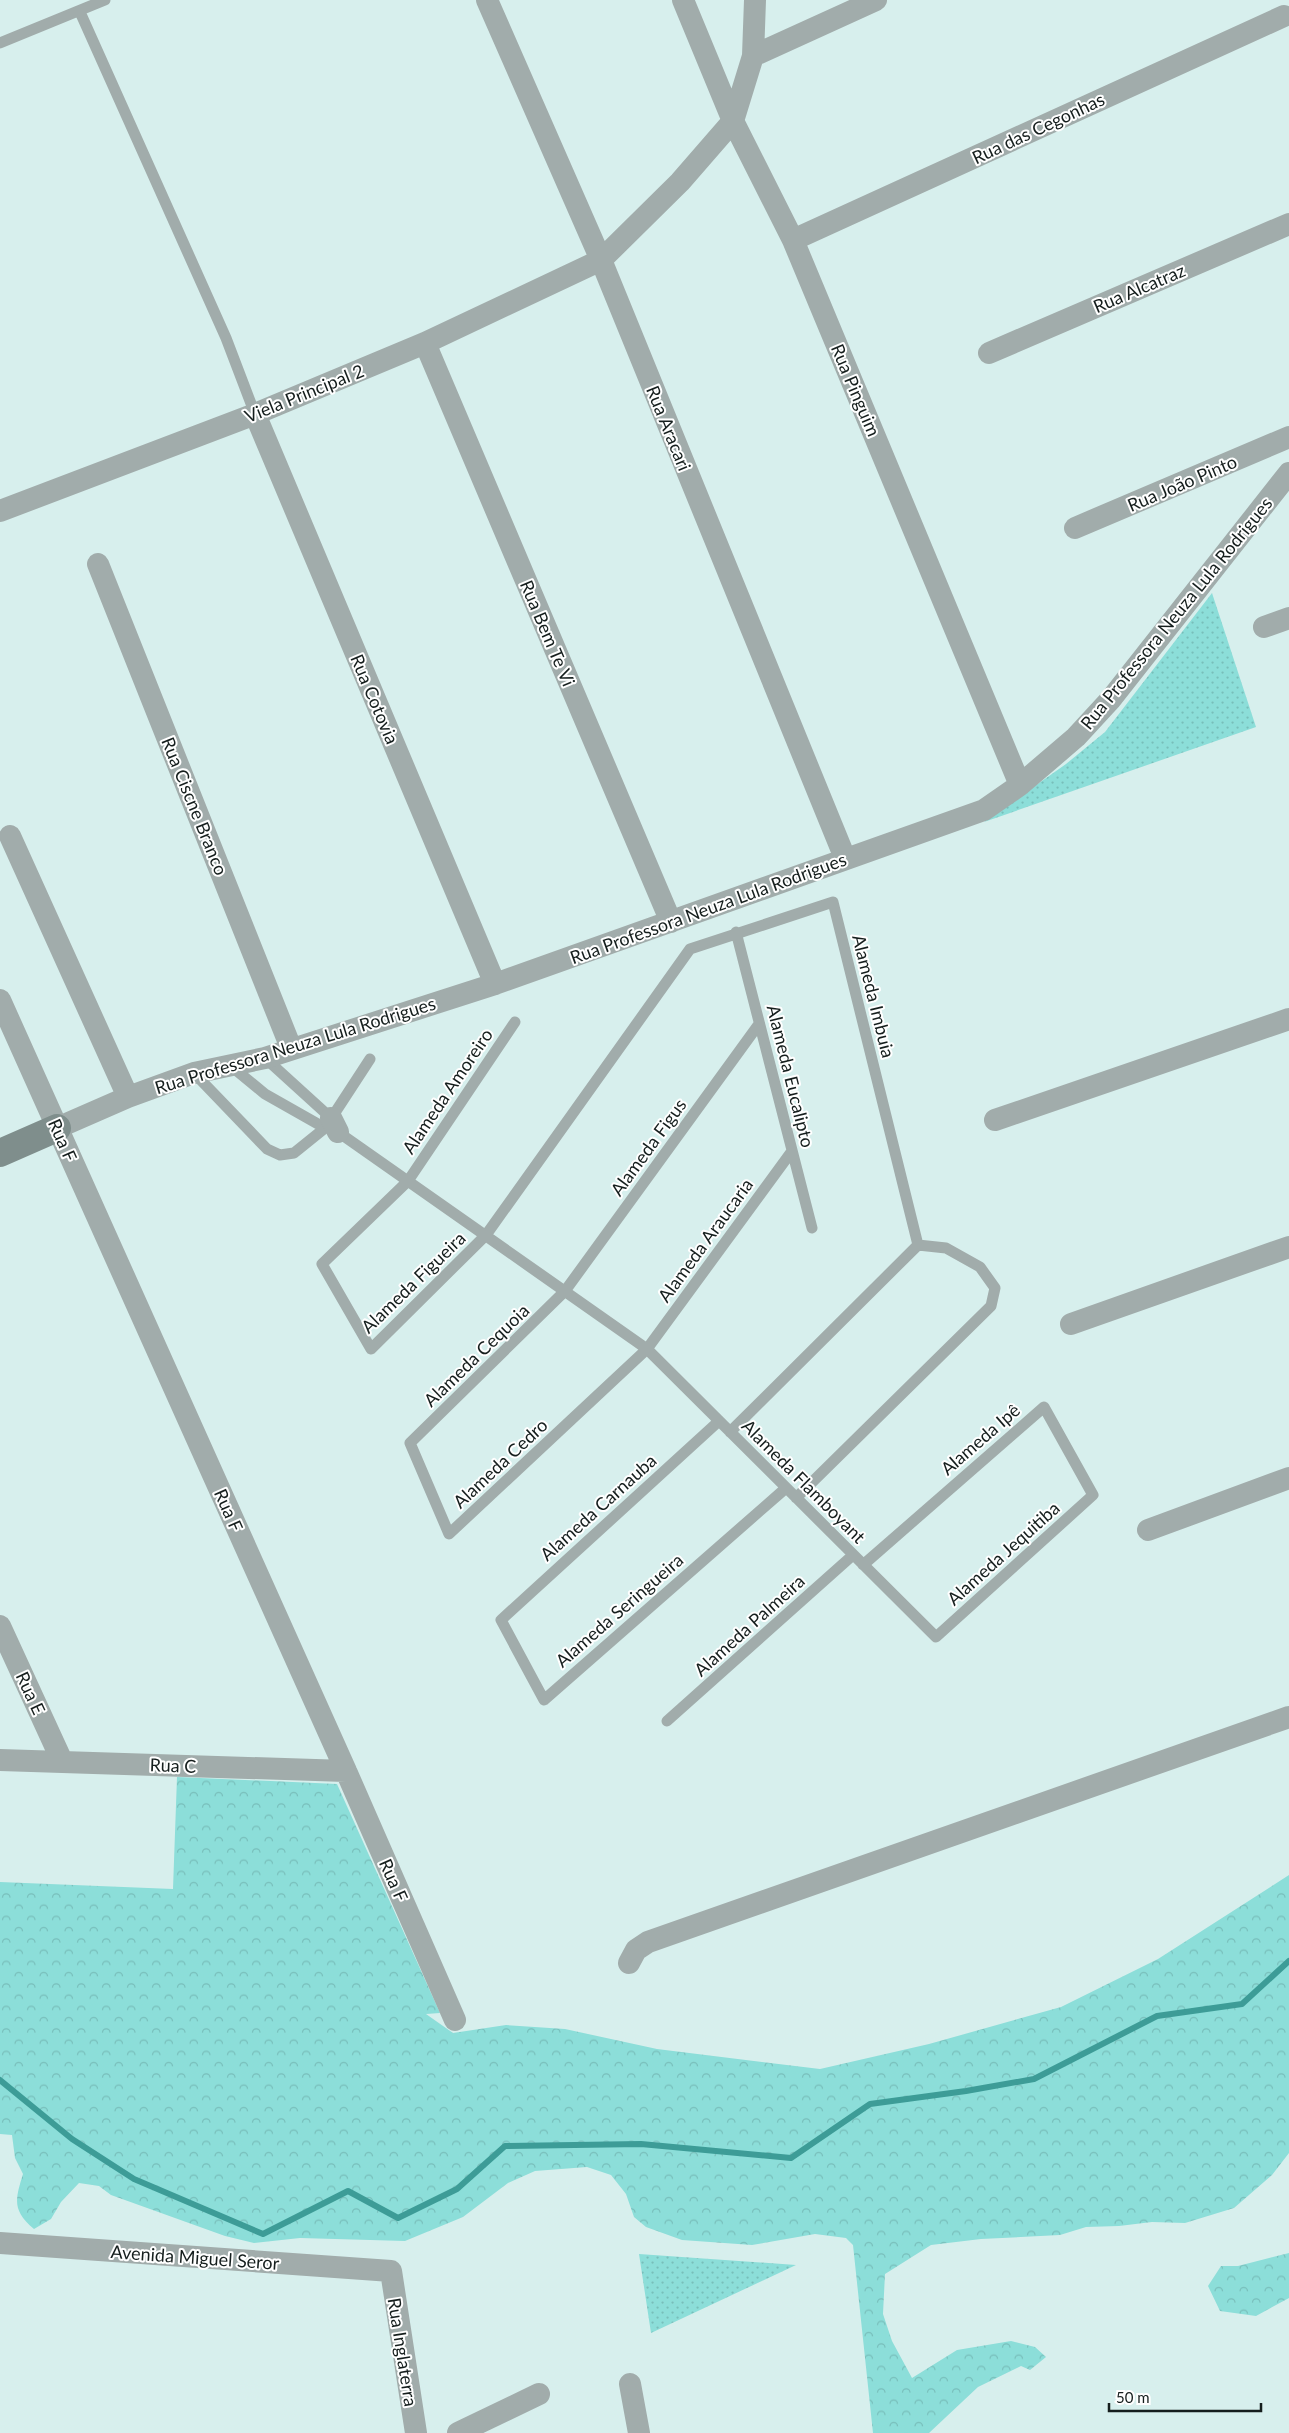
<svg xmlns="http://www.w3.org/2000/svg" width="1289" height="2433" font-family="Lato,sans-serif">
<style>
.forest{fill:url(#forest-crowns)}
.park{fill:url(#park-dots)}
.lines{fill:none;stroke-linecap:round;stroke-linejoin:round}
.stream{stroke:#3d9c97;stroke-width:6}
.lane{stroke:#a1acab;stroke-width:11}
.street{stroke:#a1acab;stroke-width:22}
.secondary{stroke:#7f8e8c;stroke-width:28}
.labels{text-anchor:middle;dominant-baseline:central;stroke-width:4;stroke-linejoin:round;paint-order:stroke}
.street-label{font-size:18px;fill:#151e1d;stroke:#fff}
</style>
<defs>
<pattern id="forest-crowns" width="20" height="18" patternUnits="userSpaceOnUse" patternTransform="scale(1.25)"><rect width="20" height="18" fill="#8cded9"/><path d="M2 6a3 3 0 1 1 6 0M12 15a3 3 0 1 1 6 0" fill="none" stroke="#78beba"/></pattern>
<pattern id="park-dots" width="8" height="8" patternUnits="userSpaceOnUse" patternTransform="scale(1.25)"><rect width="8" height="8" fill="#8cded9"/><path d="M2 2h.1M6 6h.1" fill="none" stroke="#78beba" stroke-width="1.8" stroke-linecap="round"/></pattern>
</defs>
<rect width="100%" height="100%" fill="#d7efed"/>
<path class="forest" d="M177 1777 337 1784 440 2013 426 2014 453 2033 506 2025 565 2029 657 2049 820 2069 929 2044 1061 2007 1158 1959 1289 1875V2153L1272 2175 1234 2208 1185 2223 1152 2222 1119 2226 1086 2227 1060 2235 981 2239 931 2245 885 2274 883 2314 892 2341 912 2378 957 2350 1011 2341 1035 2347 1046 2357 1030 2370 1021 2366 978 2387 929 2433H873L853 2245 846 2238 815 2234 752 2245 682 2240 646 2227 634 2217 626 2194 611 2175 587 2167 535 2171 508 2183 463 2217 405 2241 300 2238 254 2243 225 2236 111 2195 99 2186 79 2183 61 2202 51 2219 34 2229C12 2210 15 2200 23 2174L15 2158 12 2135 0 2134V1882L173 1889Z
M1289 2253V2298L1256 2316 1220 2311 1208 2286 1221 2266H1238Z"/>
<path class="park" d="M1212 593 1256 727 984 822 1066 764 1105 732Z
M639 2254 796 2265 651 2333Z"/>
<g class="lines">
<path class="stream" d="M0 2080 72 2139 134 2179 263 2234 348 2191 398 2218 457 2189 505 2146 641 2144 791 2158 870 2104 966 2091 1034 2079 1157 2016 1242 2004 1289 1961"/>
<path class="lane" d="M80 12 226 338 255 414
M0 43 105 0
M736 932 812 1228
M515 1022 408 1181 322 1264 371 1349 486 1235 690 949 833 902 918 1245
M759 1024 565 1291 410 1443 449 1534 647 1349 792 1151
M265 1058 331 1118
M231 1066 265 1094 325 1128
M194 1073 267 1149 280 1155 294 1153 325 1128 370 1059
M338 1132 647 1349 936 1637 1093 1495 1044 1407 863 1565
M719 1421 501 1620 544 1700 786 1488
M730 1432 918 1245 946 1248 980 1267 995 1288 991 1306 796 1498
M667 1721 853 1555"/>
<path class="street" d="M487 0 601 260 845 858
M683 0 733 121 793 240 1020 785
M753 56 876 0
M793 240 1284 16
M425 343 671 922
M989 353 1289 224
M255 414 495 984
M0 511 255 414 425 343 601 260 680 182 733 121 753 56 755 0
M1075 528 1289 437
M98 564 291 1048
M1264 627 1289 618
M10 836 128 1097
M0 1000 346 1771 455 2020
M331 1118 338 1132
M995 1120 1289 1019
M57 1128 128 1097 194 1073 265 1058 495 984 984 810 1020 785 1076 737 1111 699 1289 473
M1071 1324 1289 1247
M1148 1530 1289 1478
M0 1626 62 1761
M0 1760 346 1771
M629 1963 636 1950 648 1942 1289 1717
M0 2243 391 2271 416 2433
M630 2384 639 2433
M458 2433 539 2394"/>
<path class="secondary" d="M0 1153 57 1128"/>
</g>
<g class="labels">
<g class="street-label">
<text transform="translate(1038 128) rotate(-25)">Rua das Cegonhas</text>
<text transform="translate(1139 288) rotate(-23)">Rua Alcatraz</text>
<text transform="translate(856 390) rotate(67)">Rua Pinguim</text>
<text transform="translate(304 393) rotate(-22)">Viela Principal 2</text>
<text transform="translate(669 428) rotate(68)">Rua Aracari</text>
<text transform="translate(1182 483) rotate(-23)">Rua João Pinto</text>
<text transform="translate(1176 613) rotate(-51)">Rua Professora Neuza Lula Rodrigues</text>
<text transform="translate(548 633) rotate(67)">Rua Bem Te Vi</text>
<text transform="translate(375 699) rotate(67)">Rua Cotovia</text>
<text transform="translate(195 806) rotate(68)">Rua Ciscne Branco</text>
<text transform="translate(708 908) rotate(-20)">Rua Professora Neuza Lula Rodrigues</text>
<text transform="translate(874 996) rotate(76)">Alameda Imbuia</text>
<text transform="translate(295 1045) rotate(-17)">Rua Professora Neuza Lula Rodrigues</text>
<text transform="translate(791 1076) rotate(76)">Alameda Eucalipto</text>
<text transform="translate(447 1091) rotate(-56)">Alameda Amoreiro</text>
<text transform="translate(63 1140) rotate(66)">Rua F</text>
<text transform="translate(648 1147) rotate(-54)">Alameda Figus</text>
<text transform="translate(705 1240) rotate(-54)">Alameda Araucaria</text>
<text transform="translate(413 1282) rotate(-44)">Alameda Figueira</text>
<text transform="translate(476 1355) rotate(-44)">Alameda Cequoia</text>
<text transform="translate(980 1439) rotate(-41)">Alameda Ipê</text>
<text transform="translate(500 1463) rotate(-43)">Alameda Cedro</text>
<text transform="translate(804 1481) rotate(45)">Alameda Flamboyant</text>
<text transform="translate(598 1507) rotate(-42)">Alameda Carnauba</text>
<text transform="translate(229 1510) rotate(66)">Rua F</text>
<text transform="translate(1003 1553) rotate(-42)">Alameda Jequitiba</text>
<text transform="translate(619 1610) rotate(-41)">Alameda Seringueira</text>
<text transform="translate(749 1625) rotate(-42)">Alameda Palmeira</text>
<text transform="translate(31 1693) rotate(65)">Rua E</text>
<text transform="translate(173 1765) rotate(2)">Rua C</text>
<text transform="translate(394 1880) rotate(66)">Rua F</text>
<text transform="translate(195 2257) rotate(4)">Avenida Miguel Seror</text>
<text transform="translate(403 2352) rotate(81)">Rua Inglaterra</text>
</g>
</g>
<path d="M1109 2403v8h152v-8" fill="none" stroke="#151e1d" stroke-width="2.5"/>
<text x="1116" y="2403" font-size="15" fill="#151e1d" stroke="#ffffff" stroke-width="4" paint-order="stroke">50 m</text>
</svg>
